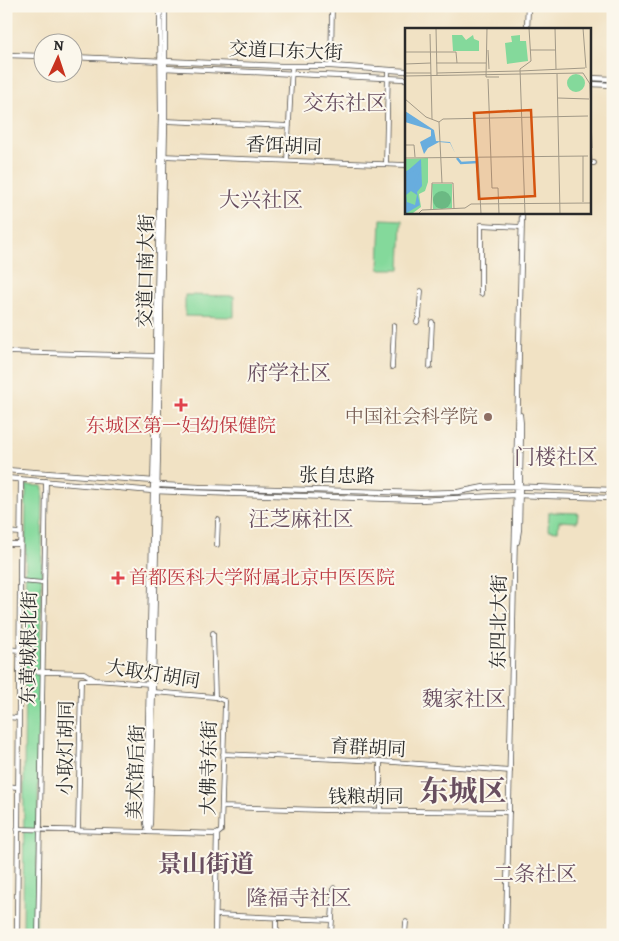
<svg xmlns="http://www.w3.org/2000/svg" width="619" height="941" font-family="Alegreya,'Noto Serif SC',serif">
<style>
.green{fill:#84d99b;stroke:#588263}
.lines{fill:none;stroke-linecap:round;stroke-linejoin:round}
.canal{stroke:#68adde;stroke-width:4}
.minor-casing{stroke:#494642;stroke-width:5.5}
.major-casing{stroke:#494642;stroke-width:6}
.minor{stroke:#fff;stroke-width:4}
.major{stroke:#fff;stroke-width:4.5}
.health-dot{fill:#e0444e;stroke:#fbf7ec;stroke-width:2}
.education-dot{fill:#8d6e63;stroke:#fbf7ec;stroke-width:2}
.labels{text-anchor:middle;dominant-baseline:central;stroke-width:4;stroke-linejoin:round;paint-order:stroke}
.street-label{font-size:19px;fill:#2b2b2b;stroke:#fbf7ec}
.education-label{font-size:19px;fill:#785e54;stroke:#fbf7ec;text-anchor:end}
.health-label{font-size:19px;fill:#be3a42;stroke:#fbf7ec}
.quarter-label{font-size:21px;fill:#684e5f;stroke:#fbf7ec}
.district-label{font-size:24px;font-weight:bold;fill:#684e5f;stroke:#fbf7ec}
.town-label{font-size:29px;font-weight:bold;fill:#684e5f;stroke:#fbf7ec}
.inset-river{fill:none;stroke:#68adde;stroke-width:2.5}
.inset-road{fill:none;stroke:#a29987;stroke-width:1}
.view{fill:#d5540f;fill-opacity:0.15;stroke:#d5540f;stroke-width:2.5}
.inset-edge{fill:none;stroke:#2b2b2b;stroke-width:2.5}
</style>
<rect width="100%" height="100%" fill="#fbf7ec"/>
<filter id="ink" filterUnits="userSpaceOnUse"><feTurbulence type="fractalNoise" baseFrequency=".02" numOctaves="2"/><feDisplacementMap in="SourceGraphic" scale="10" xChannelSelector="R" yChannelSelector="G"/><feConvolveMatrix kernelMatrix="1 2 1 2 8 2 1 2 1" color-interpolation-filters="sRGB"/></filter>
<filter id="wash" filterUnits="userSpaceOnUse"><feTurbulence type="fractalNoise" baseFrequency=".0096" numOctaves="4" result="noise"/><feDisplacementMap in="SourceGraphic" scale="20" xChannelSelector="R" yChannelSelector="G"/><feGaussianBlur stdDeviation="1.12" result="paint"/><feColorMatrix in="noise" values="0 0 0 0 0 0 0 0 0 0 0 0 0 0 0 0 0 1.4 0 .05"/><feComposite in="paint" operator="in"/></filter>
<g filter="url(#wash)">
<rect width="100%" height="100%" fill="#f1e2c4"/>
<path class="green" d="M381 219 402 220 400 269H379Z
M185 295 234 296V317L185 316Z
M26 485 42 486 43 488 36 935H23Z
M549 512 578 513 577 522 559 521 558 531 548 530Z"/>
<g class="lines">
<path class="canal" d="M6 536H10"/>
</g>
</g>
<g filter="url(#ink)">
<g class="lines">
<defs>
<path id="minor" d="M331 66 332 6
M165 121 289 126
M162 156 406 165
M287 160 292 66
M590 163H594
M386 164 388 70
M481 294V225L521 227
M417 322 419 317 421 291
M6 352 157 356
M392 367 394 325
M430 367 432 322
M6 532 20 533
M6 544H20
M217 545 218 520
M20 581 44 583
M213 633 215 697
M6 649 19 650
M19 671 84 673 95 680 150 684 153 692 215 697 225 701 221 831 217 834
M6 717 18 718
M223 754 380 761 510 771
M6 786 17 787
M222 807 324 810 509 812
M380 811V761
M17 829 148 832
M78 831 81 680H95
M216 915 332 920
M276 918V928L280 935
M38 935 46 481
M331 935 334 888
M405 935 406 922"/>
<path id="major" d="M527 29 528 6
M6 55 42 56
M72 57 281 66H331L406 71
M164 68 406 79
M590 78 613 79
M590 84 613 85
M6 470 154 481 160 485 199 487 420 493 458 492 484 487 507 486 613 490
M6 478 153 491 420 500 515 495 613 498
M517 542 519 529 521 425 520 415
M148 831 146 823 161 114 160 6
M148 832 150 823 165 121V6
M148 832 217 834 215 935
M17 935 21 479
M506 935 522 212"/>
</defs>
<use href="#minor" class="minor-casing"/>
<use href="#major" class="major-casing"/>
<use href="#minor" class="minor"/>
<use href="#major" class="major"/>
</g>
</g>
<g class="health-dot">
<path d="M178.5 397.5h5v5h5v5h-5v5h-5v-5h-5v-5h5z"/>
<path d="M115.5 570.5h5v5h5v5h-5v5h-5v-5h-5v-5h5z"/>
</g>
<circle class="education-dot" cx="488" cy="417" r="5"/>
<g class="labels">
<g class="street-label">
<text transform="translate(286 51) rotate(2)">交道口东大街</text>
<text transform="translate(284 146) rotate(2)">香饵胡同</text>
<text transform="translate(146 271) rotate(-89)">交道口南大街</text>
<text transform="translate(337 476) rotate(1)">张自忠路</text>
<text transform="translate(499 622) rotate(-89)">东四北大街</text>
<text transform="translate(29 648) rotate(-89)">东黄城根北街</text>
<text transform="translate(153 674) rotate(9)">大取灯胡同</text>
<text transform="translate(66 748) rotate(-89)">小取灯胡同</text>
<text transform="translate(368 748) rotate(3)">育群胡同</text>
<text transform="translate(209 768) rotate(-89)">大佛寺东街</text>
<text transform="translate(136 772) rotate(-88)">美术馆后街</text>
<text x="366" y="797">钱粮胡同</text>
</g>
<g class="education-label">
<text x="478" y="417">中国社会科学院</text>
</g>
<g class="health-label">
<text x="181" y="426">东城区第一妇幼保健院</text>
<text x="129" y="578" text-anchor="start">首都医科大学附属北京中医医院</text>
</g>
<g class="quarter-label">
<text x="345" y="103">交东社区</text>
<text x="261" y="200">大兴社区</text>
<text x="289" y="373">府学社区</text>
<text x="556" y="457">门楼社区</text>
<text x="301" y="519">汪芝麻社区</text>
<text x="464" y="699">魏家社区</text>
<text x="535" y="874">二条社区</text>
<text x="299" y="898">隆福寺社区</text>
</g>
<g class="district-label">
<text x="206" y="864">景山街道</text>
</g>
<g class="town-label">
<text x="463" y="791">东城区</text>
</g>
</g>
<g transform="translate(405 28)">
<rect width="186" height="186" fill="#f1e2c4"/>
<path d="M47 7H57L61 12 68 7 69 11 74 13V23H48ZM115 7V13H121L123 33 102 36 100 15 107 14 106 8ZM162 55a9 9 0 1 1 18 0a9 9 0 1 1-18 0ZM23 130V154L20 163 14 166 16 179 8 185H0V131ZM27 156H47V180L28 181Z" fill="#84d99b"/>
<path d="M28 172a9 9 0 1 1 18 0a9 9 0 1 1-18 0Z" fill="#6bb983"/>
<path d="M0 83 29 102 31 113 45 114 50 125 45 115 34 114 23 120 19 126 15 114 26 108V102L0 94ZM16 131 17 158 12 164 15 177 0 186V145ZM6 163 12 167 10 177 2 174 1 167Z" fill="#68adde" fill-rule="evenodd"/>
<path class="inset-river" d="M52 130 56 135 73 134M0 145 15 139M0 146 7 162M7 163 15 139"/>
<path class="inset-road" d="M31 0 32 48M82 0 81 49H94M150 0 151 41M178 0 181 40M25 6 27 91M83 22 84 41M125 22H151M0 24H31M32 24H51L52 35M31 35H81M0 36 26 35M115 43 180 40M0 45H26M32 45 115 43M152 46 155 186M0 48 178 45 185 56 187 120M83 51 87 160M153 70 184 71M0 71 21 89 34 94M34 94 38 91 183 88M34 94 37 155M0 117H9L10 129M186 117 187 134M73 129 76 186M0 130 183 128M186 133V155M87 160H93L94 186M178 174V128M26 182 27 155H48L49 181M13 186 17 182 60 180 66 176 185 175M120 186 115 41 126 33 124 0"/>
<path class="view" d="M126 82 130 168 74 171 69 85Z"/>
<rect width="186" height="186" class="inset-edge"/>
</g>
<rect width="619" height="941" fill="none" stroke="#fbf7ec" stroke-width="25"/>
<g transform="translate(58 58) rotate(3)"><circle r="24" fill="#fbf7ec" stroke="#a8a59f"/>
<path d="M0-4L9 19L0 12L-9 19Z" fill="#c8321e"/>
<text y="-8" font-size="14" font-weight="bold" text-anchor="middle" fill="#2b2b2b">N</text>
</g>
</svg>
